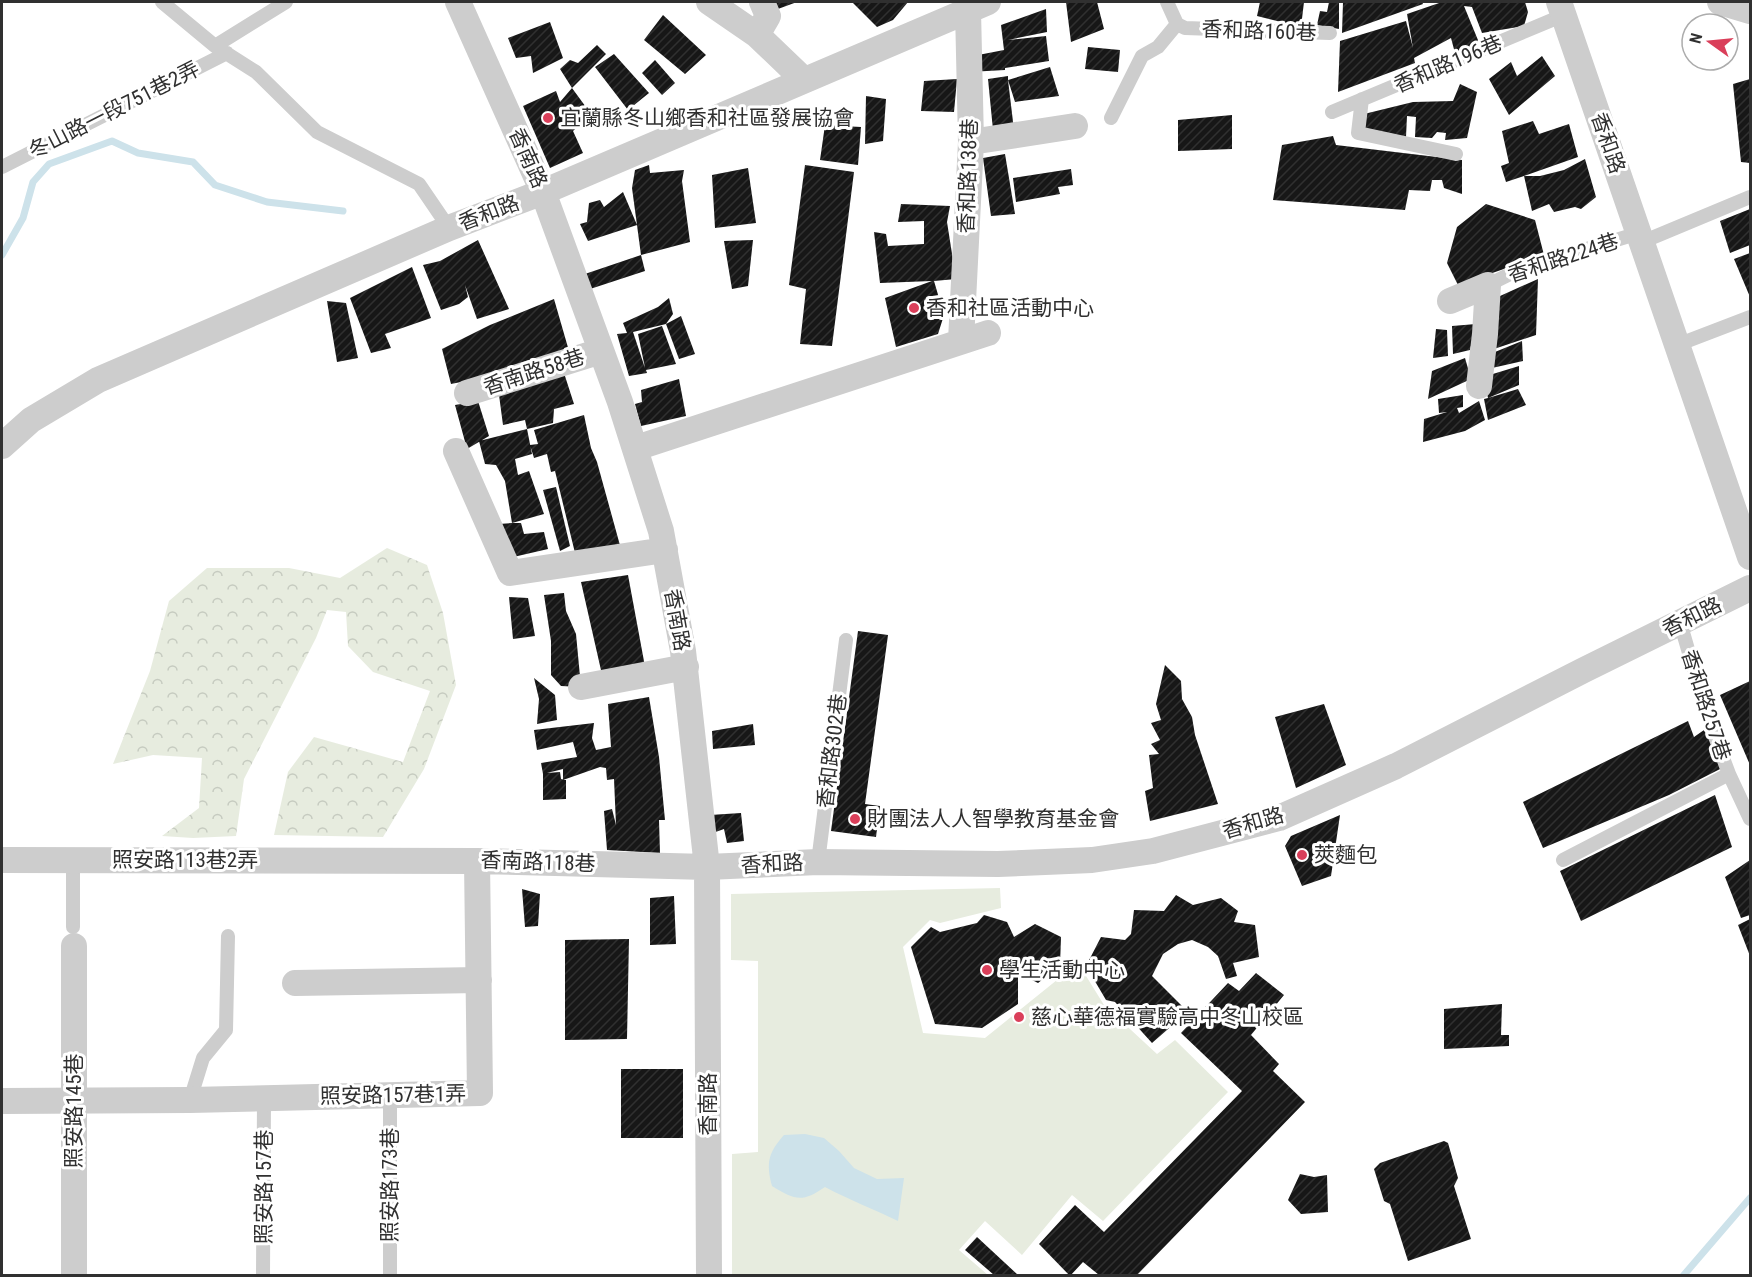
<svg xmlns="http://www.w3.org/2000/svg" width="1752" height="1277" font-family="'Roboto Condensed','Noto Sans TC',sans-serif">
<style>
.grass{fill:#e7ecdf}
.forest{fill:url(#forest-crowns)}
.water{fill:#cde2ea}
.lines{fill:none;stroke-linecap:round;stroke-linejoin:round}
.stream{stroke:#cde2ea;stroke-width:7}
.building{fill:url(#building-hatch)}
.lane{stroke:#cdcdcd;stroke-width:14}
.street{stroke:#cdcdcd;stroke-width:26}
.poi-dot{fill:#da3f5a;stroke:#fff;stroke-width:2}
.labels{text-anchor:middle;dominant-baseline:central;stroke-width:6;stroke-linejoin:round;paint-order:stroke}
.street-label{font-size:21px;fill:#303030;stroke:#fff}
.poi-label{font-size:21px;fill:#303030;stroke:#fff;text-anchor:start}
</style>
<defs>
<pattern id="forest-crowns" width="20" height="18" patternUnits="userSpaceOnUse" patternTransform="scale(1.5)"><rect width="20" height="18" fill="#e7ecdf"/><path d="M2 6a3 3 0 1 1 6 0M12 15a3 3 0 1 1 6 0" fill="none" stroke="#c6cbc0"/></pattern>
<pattern id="building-hatch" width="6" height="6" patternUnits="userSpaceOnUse" patternTransform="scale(1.5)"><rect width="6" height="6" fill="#171717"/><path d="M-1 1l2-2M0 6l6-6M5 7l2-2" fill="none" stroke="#303030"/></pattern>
</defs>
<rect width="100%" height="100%" fill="#fff"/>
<path class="grass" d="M1000 888 1001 908 940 923 930 920 903 947 923 1033 985 1038 1078 963 1104 1005 1157 1054 1175 1040 1228 1092 1103 1221 1072 1195 1022 1255 985 1221 959 1250 988 1275H732V1154L758 1152V961L731 960V894Z"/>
<path class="forest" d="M387 548 427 565 443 613 456 685 424 769 383 837 274 835 288 772 314 737 403 762 430 691 373 672 348 646 346 612 327 610 316 638 244 779 236 836 193 838 162 836 199 808 202 758 153 755 113 764 150 671 169 601 207 568H289L340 578Z"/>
<path class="water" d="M805 1134 824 1138 839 1151 854 1168 877 1179 904 1178 898 1221C874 1209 849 1200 825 1187 802 1203 795 1200 772 1186 766 1163 768 1153 784 1135Z"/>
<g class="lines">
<path class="stream" d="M2 255 23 218 33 182 49 164 112 141 138 153 193 162 215 185 267 202 343 211
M1683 1276 1750 1198"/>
</g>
<path class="building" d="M765 2H797L767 13Z
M852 2H908L893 20 877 27Z
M1066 2H1097L1104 29 1071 42Z
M1260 2H1304L1301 27 1257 16Z
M1329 2H1339V29L1317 25 1320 11 1327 12Z
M1343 2H1422L1423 4 1342 33Z
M1442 2H1525L1528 12 1524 26 1482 33 1472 7 1464 6 1480 45 1455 53 1451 38 1414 58 1415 63 1338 92 1340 41 1406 21 1413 48 1407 14Z
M1046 9 1047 32 1008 40 1046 36 1049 61 1005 68V70L969 72 973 56 1004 50 1001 25Z
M663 15 706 55 685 74 644 40Z
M550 22 563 58 533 73 531 56 516 58 508 38Z
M597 45 606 54 572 88 560 69 570 60 578 63Z
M1088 47 1120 50 1118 72 1085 69Z
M614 54 649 93 628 110 595 67Z
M1542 56 1555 76 1509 115 1489 79 1511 62 1517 76Z
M655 60 675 83 662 95 642 73Z
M1050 67 1059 96 1015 102 1008 80 1014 130H993L988 79 1008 76V80Z
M957 79 954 112 921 111 924 81Z
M1750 79V163L1741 162 1733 84Z
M1460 84 1477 92 1467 138 1445 140 1446 133 1437 132 1432 138 1415 137 1416 117 1407 116 1406 137 1364 128V114L1413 102 1453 101Z
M572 88 591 114 573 131 583 153 550 168 523 106 556 91 560 102Z
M866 96 886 99 883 141 865 144Z
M1232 115V149L1178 151V120Z
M1533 121 1539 134 1569 124 1578 157 1524 176H1540L1564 170 1585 159 1596 197 1581 209 1575 207 1554 212 1549 204 1532 211 1524 176 1506 182 1501 166 1509 163 1502 131Z
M825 125 861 127 858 165 820 160Z
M1333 136 1336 145 1462 160V194L1444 188 1442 180H1432L1430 191 1409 190 1405 210 1273 200 1282 145Z
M1005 154 1015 214 991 216 983 158Z
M649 165 650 173 684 170 682 181 690 242 641 255 645 271 584 291 579 276 641 255 632 188 635 170Z
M805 165 854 172 832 346 800 344 806 289 789 285Z
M748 168 756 223 715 228 712 175Z
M1071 169 1073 185 1058 187 1060 194 1016 202 1013 178Z
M623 192 637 225 588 241 580 224 587 222 589 203 600 200 604 207Z
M901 204 950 206 947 222 956 279 934 281 944 315 938 334 896 347 885 298 932 281 880 283 874 232 886 234 888 246 924 244V221L898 222Z
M1486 204 1535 220 1544 255 1458 285 1447 263 1457 227Z
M1750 209V245L1730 253 1720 221Z
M478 240 509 309 477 319 465 285 468 297 459 304 441 310 423 265 440 261Z
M753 240 748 286 732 289 724 241Z
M1750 253V297L1734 259Z
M412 267 431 318 385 334 391 348 371 353 350 298Z
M1538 279 1536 335 1491 350 1500 296Z
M669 298 673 314 666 324 633 332 645 368 638 334 662 326 676 364 646 370 647 373 629 376 617 334 627 333 623 323 658 307Z
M554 299 569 351 506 373 451 384 442 349 490 325Z
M327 301 346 303 358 358 337 362Z
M681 316 695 354 679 359 666 324Z
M1476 324 1470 350 1453 354 1452 326Z
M1436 329 1447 330 1448 356 1433 358Z
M1522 341 1523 361 1492 368 1490 354Z
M1465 358 1471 379 1428 399 1432 371Z
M1519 366V385L1488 398 1518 389 1526 405 1488 420 1484 399 1488 398 1483 377Z
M564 373 574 404 554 409 553 423 527 429 525 420 503 425 499 395Z
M679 379 686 416 641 426 635 404 642 402 641 390Z
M1463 395V407L1457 408 1459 413 1479 401 1485 420 1465 431 1423 442 1424 419 1447 412 1439 413 1438 399Z
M478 401 489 436 467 449 455 405Z
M584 415 591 448 597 462 621 549 576 557 555 471 551 472 547 454 534 458 530 445 538 444 534 430Z
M527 429 532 454 515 459 518 475 529 471 544 514 512 523H521L524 534 544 532 548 549 505 559 498 524 512 523 505 481 496 465 485 464 479 441Z
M556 487 570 546 560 551 543 490Z
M628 575 646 672 603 679 581 582Z
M564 593 566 611 576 634 581 687 561 686 551 675V641L544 595Z
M509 597 528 598 535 636 513 639Z
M858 631 888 635 865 804 880 806 876 837 831 831Z
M1165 665 1181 681 1182 699 1192 717 1195 735 1218 804 1150 821 1145 791 1153 788 1149 755 1159 754 1151 744 1160 740 1151 723 1161 720 1156 704Z
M534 678 555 695 557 720 537 724 539 699Z
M1750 681V765L1720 695Z
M649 697 659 757 665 820H659L660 853 607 850 604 811 612 809 616 825 614 779 607 780 606 768 600 767 563 780V769L547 773 560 772 561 779 566 780V799L543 800V774L541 763 577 757 573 742 537 750 534 730 594 723 592 738 596 750 611 747 608 704Z
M1324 704 1346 765 1296 788 1275 717Z
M1688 721 1694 737 1704 730 1724 767 1669 795 1543 848 1523 802Z
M753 724 755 745 713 749 712 731Z
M1715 795 1732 847 1581 921 1560 871Z
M741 813 744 841 727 843 724 829 710 834V815Z
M1340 815 1331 876 1302 886 1285 846 1291 836Z
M1750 860V915L1741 918 1725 877Z
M522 889 540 894 538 926 525 927Z
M1176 895 1193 905 1221 898 1238 911 1234 922 1255 925 1259 957 1233 963 1237 976 1226 979 1218 956 1208 947 1192 940 1178 944 1163 954 1152 976 1183 1007V1016L1152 1043 1115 1002 1106 1000 1086 966 1101 937 1125 940 1131 934 1134 910 1164 911Z
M674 896 676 944 650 945V898Z
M984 915 1007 922 1014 937 1035 924 1061 937 1060 966 1038 983 1018 973V1004L982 1028 935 1024 911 947 931 927 940 932 977 923Z
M1750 919V956L1738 925Z
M629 939 627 1039 565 1040V940Z
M1256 973 1284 995 1251 1035 1279 1064 1273 1071 1305 1102 1137 1275H1099L1083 1262 1070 1276 1039 1244 1075 1205 1104 1232 1242 1091 1181 1033 1228 983 1239 991Z
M1502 1004 1501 1035H1509V1046L1444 1049V1009Z
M621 1069H683V1138H621Z
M1444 1141 1448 1143 1458 1178 1454 1186 1471 1239 1408 1261 1390 1204 1384 1201 1374 1169 1380 1163Z
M1300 1174 1314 1177 1327 1175 1328 1212 1301 1214 1288 1200Z
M977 1237 1018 1275H994L965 1250Z"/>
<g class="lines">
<path class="lane" d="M162 2 215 46 256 72 317 132 419 184 449 228
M1167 2 1177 24 1185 28 1330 33
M215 46 286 2
M1362 99 1358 133 1456 154
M1332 112 1564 15
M1111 118 1142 56 1158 47 1177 24
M2 167 227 53
M1642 242 1750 197
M1488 285 1518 270 1639 233
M1677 345 1750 317
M1680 622 1707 715 1729 774 1750 819
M73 860V927
M1563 860 1729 774
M818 862 846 640
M390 1095V1276
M190 1100 203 1058 226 1030 228 936
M263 1276 264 1098"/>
<path class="street" d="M458 2 543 192 620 402 661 531 683 651 707 867 709 1276
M709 2 757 35 804 80
M1559 2 1750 557
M1720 2 1750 11
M757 35 768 16 762 2
M971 142 1075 126
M1450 301 1488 285 1485 334 1479 386
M961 341 971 142 968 10
M467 393 601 351
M2 446 31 420 98 380 449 228 543 192 988 2
M636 448 988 333
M456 451 510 573 665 550
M581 687 686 667
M2 860 477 861 707 867 818 862 998 864 1092 860 1153 851 1279 818 1396 766 1584 670 1750 588
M295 983 479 980
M2 1101 190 1100 480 1093 477 861
M74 1276V946"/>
</g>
<g class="poi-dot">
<circle cx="548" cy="118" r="6"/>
<circle cx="914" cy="308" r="6"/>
<circle cx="855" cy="819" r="6"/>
<circle cx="1302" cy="855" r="6"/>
<circle cx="987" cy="970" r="6"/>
<circle cx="1019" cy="1017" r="6"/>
</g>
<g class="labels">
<g class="street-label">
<text transform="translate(1259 31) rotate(2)">香和路160巷</text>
<text transform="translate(1448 64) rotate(-23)">香和路196巷</text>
<text transform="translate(114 110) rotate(-27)">冬山路一段751巷2弄</text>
<text transform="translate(1608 143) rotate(71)">香和路</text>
<text transform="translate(528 158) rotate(66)">香南路</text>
<text transform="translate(968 176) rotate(-88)">香和路138巷</text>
<text transform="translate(489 213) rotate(-21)">香和路</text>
<text transform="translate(1563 258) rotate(-18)">香和路224巷</text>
<text transform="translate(534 372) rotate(-18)">香南路58巷</text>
<text transform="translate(1692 617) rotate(-26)">香和路</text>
<text transform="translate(677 620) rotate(80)">香南路</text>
<text transform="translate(1706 705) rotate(72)">香和路257巷</text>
<text transform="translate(832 751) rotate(-83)">香和路302巷</text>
<text transform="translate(1253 823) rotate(-16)">香和路</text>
<text x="185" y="860">照安路113巷2弄</text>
<text transform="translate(538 862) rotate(2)">香南路118巷</text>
<text transform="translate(772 864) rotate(-3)">香和路</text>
<text transform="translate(393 1095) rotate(-1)">照安路157巷1弄</text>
<text transform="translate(708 1104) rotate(-90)">香南路</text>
<text transform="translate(74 1111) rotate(-90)">照安路145巷</text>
<text transform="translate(390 1185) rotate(-90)">照安路173巷</text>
<text transform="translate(264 1187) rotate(-90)">照安路157巷</text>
</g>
<g class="poi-label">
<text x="560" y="118">宜蘭縣冬山鄉香和社區發展協會</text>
<text x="926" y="308">香和社區活動中心</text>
<text x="867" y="819">財團法人人智學教育基金會</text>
<text x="1314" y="855">莢麵包</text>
<text x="999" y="970">學生活動中心</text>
<text x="1031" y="1017">慈心華德福實驗高中冬山校區</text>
</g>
</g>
<rect width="1752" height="1277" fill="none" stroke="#303030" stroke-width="6"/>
<g transform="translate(1710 42) rotate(285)"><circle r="28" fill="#ffffff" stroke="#acacac" stroke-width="1.5"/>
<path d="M0-4.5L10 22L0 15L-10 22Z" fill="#da3f5a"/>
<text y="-9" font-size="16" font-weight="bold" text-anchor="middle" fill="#303030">N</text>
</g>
</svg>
